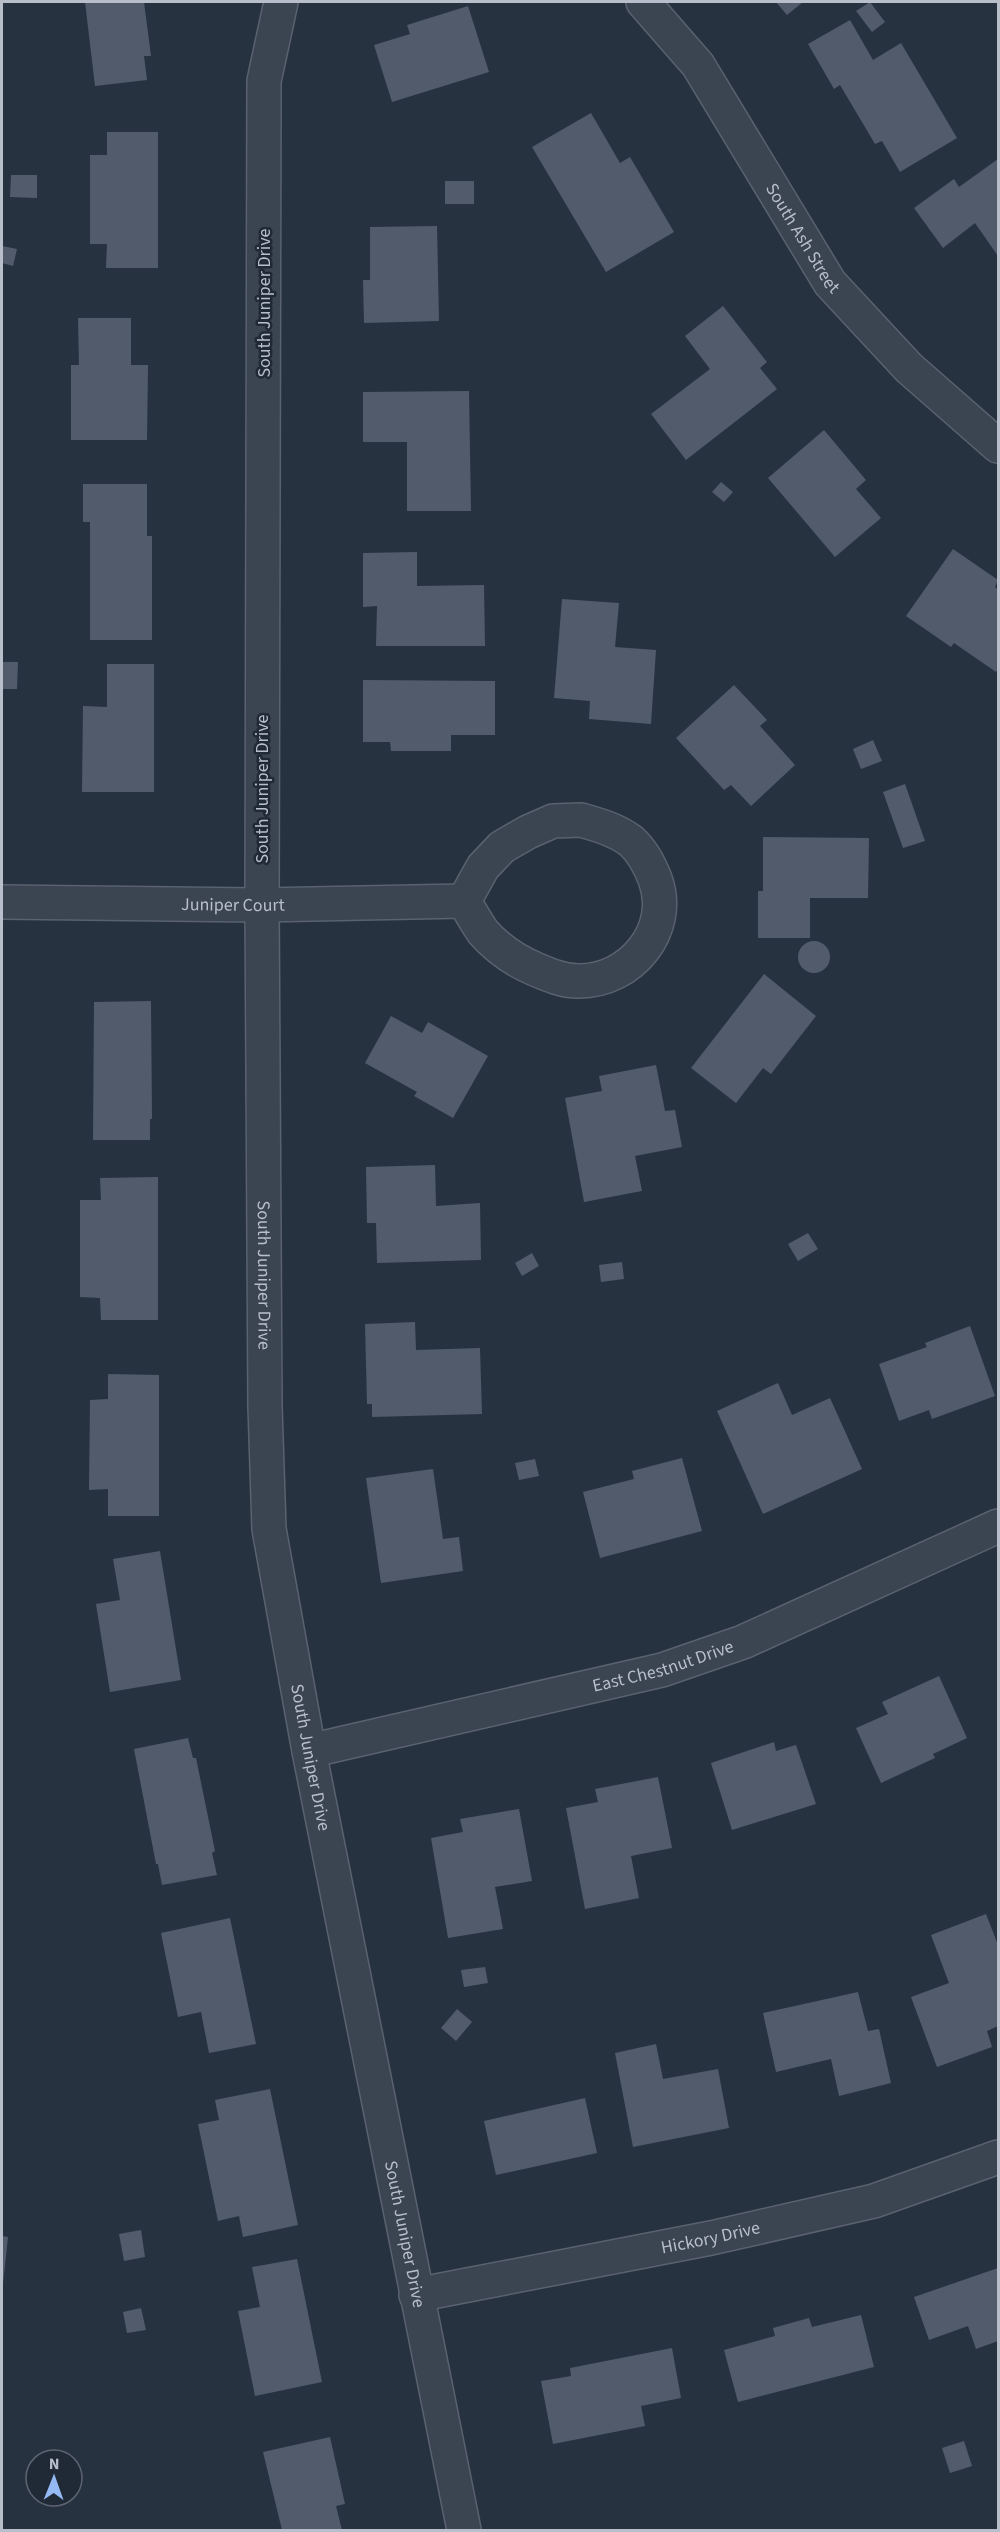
<svg xmlns="http://www.w3.org/2000/svg" width="1000" height="2532" font-family="'Source Sans 3',sans-serif">
<style>
.building{fill:#515b6c}
.lines{fill:none;stroke-linecap:round;stroke-linejoin:round}
.street-casing{stroke:#59626e;stroke-width:36}
.street{stroke:#3b4451;stroke-width:33}
.labels{text-anchor:middle;dominant-baseline:central;stroke-width:5;stroke-linejoin:round;paint-order:stroke}
.street-label{font-size:18px;fill:#b8bfcb;stroke:#202936}
</style>
<rect width="100%" height="100%" fill="#273241"/>
<path class="building" d="M85 2H144L151 56H144L147 80 95 86Z
M776 2H803L787 15Z
M870 2 885 22 872 32 856 11Z
M468 6 489 72 392 102 374 45 410 34 407 25Z
M850 20 873 60 901 43 957 138 900 172 882 141 875 144 840 85 834 89 808 44Z
M591 113 620 163 630 157 674 232 606 272 532 147Z
M107 132H158V268H106L107 244H90V155H107Z
M998 159V256L975 223 943 248 914 208 954 179 959 187Z
M11 175H37V198L10 197Z
M445 181H474V204H445Z
M437 226 439 321 364 323 363 280H370V227Z
M2 246 17 249 13 266 2 263Z
M723 306 767 362 760 368 777 389 686 460 651 414 710 369 685 336Z
M78 318H131V365H148L147 440H71V365H79Z
M469 391 471 511H407V442H363V392Z
M824 430 866 480 856 489 881 518 835 557 768 478Z
M721 482 733 492 724 502 712 492Z
M83 484H147V536H152V640H90V522H83Z
M953 549 998 580 995 587 998 590V668L996 672 954 643 951 647 906 616Z
M417 552V586L484 585 485 646H376L377 606 363 607V553Z
M562 599 619 603 615 647 656 650 651 724 589 719 590 701 554 698Z
M2 662H18L17 689H2Z
M107 664H154V792H82L83 706 107 707Z
M363 680 495 681V735H451V751H391L390 742H363Z
M734 685 767 720 760 726 795 765 751 806 731 785 724 790 676 738Z
M873 740 882 761 861 769 853 749Z
M905 784 925 841 903 848 883 792Z
M763 837 869 838 868 898H810V938H758V891H763Z
M798 957a16 16 0 1 1 32 0a16 16 0 1 1-32 0Z
M764 974 816 1016 771 1074 763 1068 736 1103 691 1068Z
M151 1001 152 1119H150V1140H93L94 1002Z
M391 1016 422 1033 428 1022 488 1056 453 1118 414 1096 417 1092 365 1063Z
M656 1065 665 1111 675 1110 682 1147 635 1156 642 1191 584 1202 565 1098 602 1091 599 1076Z
M435 1165 436 1206 480 1203 481 1260 377 1263 376 1223H367L366 1167Z
M158 1177V1320H101L100 1298 80 1297V1200H101L100 1178Z
M808 1233 818 1249 798 1261 788 1244Z
M532 1253 539 1266 522 1276 515 1263Z
M622 1262 624 1279 601 1282 599 1265Z
M415 1322 416 1350 480 1348 482 1414 372 1417V1404H367L365 1324Z
M970 1326 995 1396 932 1419 929 1410 899 1421 879 1364 927 1347 925 1343Z
M108 1374 159 1375V1516H108V1489L89 1490 90 1400 108 1399Z
M778 1383 792 1415 830 1398 862 1469 763 1514 717 1411Z
M682 1458 702 1531 600 1558 583 1492 634 1479 632 1471Z
M535 1459 539 1476 519 1480 515 1463Z
M433 1469 443 1539 459 1537 463 1571 381 1583 366 1478Z
M160 1551 181 1680 110 1692 96 1604 120 1600 113 1559Z
M939 1676 967 1738 933 1754 935 1758 881 1783 856 1728 888 1714 882 1702Z
M188 1738 193 1758H196L215 1851 212 1853 217 1875 162 1885 158 1864H156L134 1749Z
M774 1742 776 1751 796 1745 816 1804 732 1830 711 1763Z
M658 1777 672 1848 631 1856 639 1898 585 1909 566 1808 598 1802 595 1789Z
M519 1809 532 1881 495 1887 503 1929 448 1938 431 1838 463 1832 460 1819Z
M986 1914 998 1945V2026L987 2031 992 2047 937 2067 911 1997 949 1983 931 1935Z
M230 1918 256 2044 209 2053 201 2012 178 2017 161 1933Z
M485 1967 488 1983 464 1987 461 1970Z
M858 1992 868 2031 879 2029 891 2083 839 2096 831 2059 776 2072 763 2013Z
M457 2009 472 2022 456 2041 441 2028Z
M656 2044 663 2079 718 2069 729 2128 633 2147 615 2053Z
M270 2089 298 2225 243 2237 239 2216 218 2221 198 2124 219 2120 215 2100Z
M585 2098 597 2153 496 2175 484 2121Z
M141 2230 145 2257 124 2261 119 2234Z
M2 2236 8 2237 3 2284H2Z
M297 2259 322 2382 255 2396 238 2311 260 2307 252 2267Z
M998 2268V2341L976 2349 968 2326 929 2340 914 2297Z
M141 2308 146 2330 127 2333 123 2312Z
M861 2315 874 2367 738 2402 724 2350 775 2336 773 2328 809 2318 812 2327Z
M672 2348 681 2398 641 2406 645 2426 553 2444 541 2381 571 2376 570 2368Z
M330 2437 345 2504 336 2506 342 2530H282L263 2452Z
M964 2441 972 2466 950 2473 942 2448Z"/>
<g class="lines">
<defs>
<g id="street">
<path id="s1" d="M281 2 264 81 262 905 265 1406 269 1529 309 1751 464 2530"/>
<path id="s2" d="M643 2 698 65 830 283 909 368 998 446"/>
<path d="M581 820C599 825 616 830 631 841 642 851 650 866 655 879 674 929 631 982 578 981 563 981 549 975 535 969 516 961 497 948 483 932 476 922 470 911 464 901L483 867 502 847 528 832 553 821Z"/>
<path id="s3" d="M2 902 262 905 464 901"/>
<path id="s4" d="M309 1751 662 1670 743 1642 998 1526"/>
<path id="s5" d="M416 2295 711 2238 874 2201 998 2157"/>
</g>
</defs>
<use href="#street" class="street-casing"/>
<use href="#street" class="street"/>
</g>
<g class="labels">
<g class="street-label">
<text stroke="none"><textPath href="#s2" startOffset="286">South Ash Street</textPath></text>
<text transform="translate(264 303) rotate(-90)">South Juniper Drive</text>
<text transform="translate(262 789) rotate(-90)">South Juniper Drive</text>
<text stroke="none"><textPath href="#s3" startOffset="231">Juniper Court</textPath></text>
<text stroke="none"><textPath href="#s1" startOffset="1275">South Juniper Drive</textPath></text>
<text stroke="none"><textPath href="#s4" startOffset="364">East Chestnut Drive</textPath></text>
<text stroke="none"><textPath href="#s1" startOffset="1761">South Juniper Drive</textPath></text>
<text stroke="none"><textPath href="#s1" startOffset="2247">South Juniper Drive</textPath></text>
<text stroke="none"><textPath href="#s5" startOffset="300">Hickory Drive</textPath></text>
</g>
</g>
<rect width="1000" height="2532" fill="none" stroke="#b8bfcb" stroke-width="6"/>
<g transform="translate(54 2478) rotate(1)"><circle r="28" fill="#202936" stroke="#5d6572" stroke-width="1.5"/>
<path d="M0-4.5L10 22L0 15L-10 22Z" fill="#94b9f4"/>
<text y="-9" font-size="16" font-weight="bold" text-anchor="middle" fill="#b8bfcb">N</text>
</g>
</svg>
